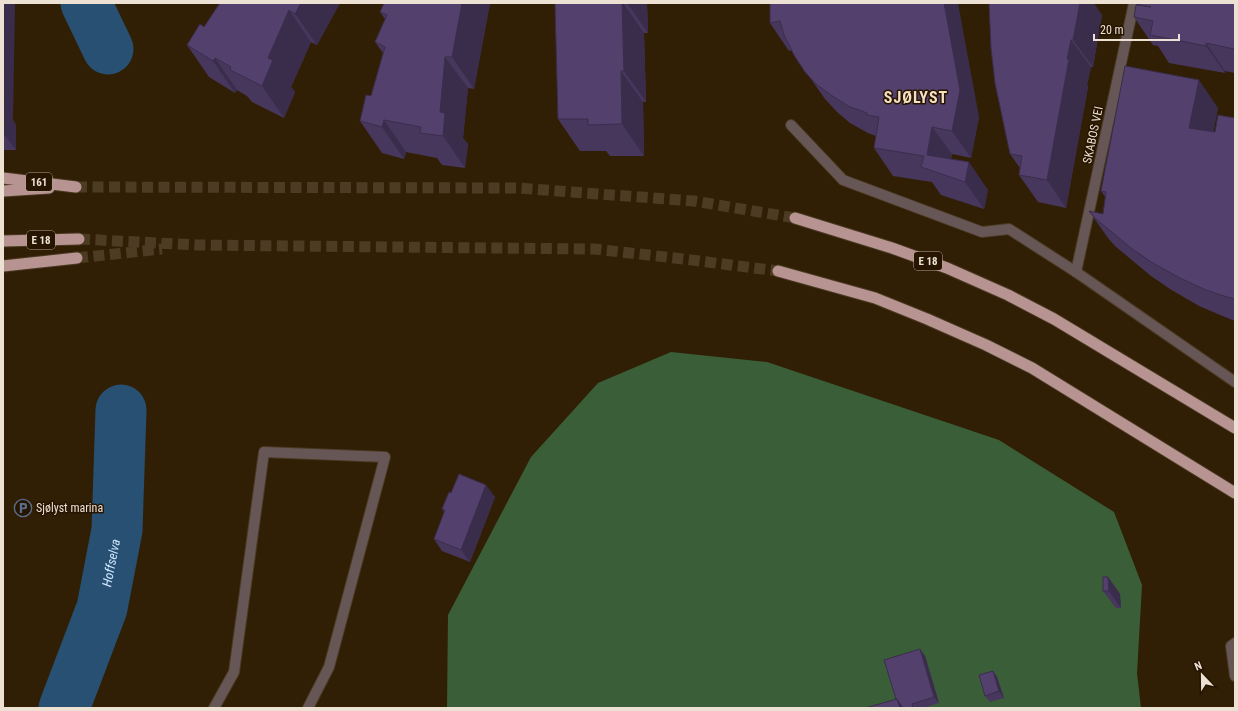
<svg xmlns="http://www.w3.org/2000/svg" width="1238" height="711" font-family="'Roboto Condensed',sans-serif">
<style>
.forest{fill:#3a5f38}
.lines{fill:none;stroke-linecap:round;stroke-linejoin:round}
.river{stroke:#285073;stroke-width:51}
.trunk-tunnel{stroke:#4c3c24;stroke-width:11;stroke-dasharray:11 5.5;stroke-linecap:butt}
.service-casing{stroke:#4a3a22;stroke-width:12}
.minor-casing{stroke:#4a3a22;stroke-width:12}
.trunk-casing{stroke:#4a3a22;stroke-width:13}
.service{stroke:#665656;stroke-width:10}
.minor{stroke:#665656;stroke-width:10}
.trunk{stroke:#b79392;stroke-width:11}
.wall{fill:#47375d}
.shaded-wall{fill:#3a2d4c}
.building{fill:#53406c;stroke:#3a2d4c}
.labels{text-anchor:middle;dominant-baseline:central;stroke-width:3;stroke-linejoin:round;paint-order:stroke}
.shield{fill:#261500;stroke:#b1a494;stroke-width:1}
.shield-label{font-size:11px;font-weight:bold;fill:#ede1d3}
.street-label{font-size:12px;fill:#ede1d3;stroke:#261500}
.poi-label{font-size:12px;fill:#ede1d3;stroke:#261500;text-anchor:start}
.water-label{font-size:13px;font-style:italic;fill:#cee7ff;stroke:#261500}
.district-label{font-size:16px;font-weight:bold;letter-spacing:1px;fill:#f7dfc2;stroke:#261500}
</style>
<rect width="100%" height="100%" fill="#301f05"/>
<path class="forest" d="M671 352 767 362 999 440 1114 512 1142 585 1137 673 1141 708H447L448 615 531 457 598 383Z"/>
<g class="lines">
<g class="river">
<path d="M86 3 108 49"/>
<path id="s1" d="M64 708 102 608 117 530 121 410"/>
</g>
<path class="trunk-tunnel" d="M76 187 517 188 694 201 795 218
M79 239 197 245 594 249 684 259 778 271
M77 258 162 249"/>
<defs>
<path id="service" d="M791 125 843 180 982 232 1009 229 1076 272 1235 382
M1235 643 1231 646 1235 676
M214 708 234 672 264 452 385 457 329 667 308 708"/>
<path id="minor" d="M1076 272 1134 3"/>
<path id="trunk" d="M3 178 76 187
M3 191 49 188
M795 218 892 248 947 268 1008 295 1054 319 1235 428
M3 241 79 239
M3 266 77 258
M778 271 875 298 927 319 986 345 1032 368 1235 493"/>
</defs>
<use href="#service" class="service-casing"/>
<use href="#minor" class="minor-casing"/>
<use href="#trunk" class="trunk-casing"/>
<use href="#service" class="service"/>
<use href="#minor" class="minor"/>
<use href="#trunk" class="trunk"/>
</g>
<path class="wall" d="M3 3 13 120 16 125V150H3Z
M220 3H340L317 45 311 42 291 87 295 92 284 118 252 102 247 96 237 90 235 93 209 77 187 45 204 27Z
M490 3 474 89 468 88 463 138 468 144 465 168 442 165 437 158 406 152 404 159 382 153 360 121 371 96 383 53 375 42 385 19 380 12Z
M555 3H647L648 33H644L646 102H643L644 156H610L606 151H580L558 119Z
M770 3 979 117 971 158 952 154 951 159 988 190 984 209 941 195 932 182 893 176 874 148 876 136 868 133 850 123 837 112 825 99 794 55 792 50 789 51 770 23Z
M989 3 1102 15 1093 67H1091L1087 85 1088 87 1066 208 1038 202 1019 175 1020 168 1010 154Z
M1235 3V73L1225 71V73L1169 63 1158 46 1153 45 1134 17 1137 5 1136 4Z
M1218 108 1213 132H1215L1235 118V321L1225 317 1199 306 1170 289 1151 276 1115 246 1108 238 1089 211 1103 214 1106 198 1101 191Z
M451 493 495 497 470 562 442 551 434 539 444 512 442 509Z
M1108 577 1120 594 1121 608H1116L1103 591Z
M920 649 925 656 939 703 923 708H865L896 699Z
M993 671 997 677 1004 698 990 702 985 696Z"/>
<path class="shaded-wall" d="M3 3H15L13 120 16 125V150L3 133Z
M301 3H340L317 45 295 14Z
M462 3H490L474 89 452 57Z
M622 3H623L644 33 646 102 624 71Z
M627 3H647L648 33Z
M944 3H958L979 117 971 158 952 131Z
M1080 3H1094L1102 15 1093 67 1073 40Z
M289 10 311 42 291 87 295 92 284 118 262 86 268 58Z
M1071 40 1091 67 1087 85 1088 87 1066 208 1047 180 1067 59Z
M1206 43 1225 71V73L1206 46Z
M445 57 468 88 463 138 468 144 465 168 443 136 440 112Z
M215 58 237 90 235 93 213 61Z
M621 71 643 102 644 156 622 124Z
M1199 80 1218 108 1209 156 1189 128Z
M384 120 406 152 404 159 382 127Z
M932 127 952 154 947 176 927 155Z
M969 162 988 190 984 209 965 182Z
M486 485 495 497 470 562 461 550Z
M1108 577 1120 594 1121 608 1109 591Z
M920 649 925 656 939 703 934 697Z
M993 671 997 677 1004 698 999 691Z
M897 699 903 708H900Z"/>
<path class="building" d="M220 3H301L295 14 289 10 268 58 273 60 262 86 230 70 231 67 215 58 213 61 187 45 200 24 204 27Z
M384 3H462L452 57H445L440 112 445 113 443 136 420 133 421 127 384 120 382 127 360 121 366 95 371 96 385 47 375 42 387 15 380 12Z
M555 3H622L624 71H621L622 124 588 125V119H558Z
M770 3H944L960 90 952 131 932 127 927 155 969 162 965 182 921 167 924 156 874 148 879 117 867 115V113L848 106 831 95 817 85 805 72 794 55 784 35 780 21 770 23Z
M989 3H1080L1073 40H1071L1067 59H1069L1047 180 1019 175 1022 156 1010 154 995 83 991 48Z
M1137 3H1235V43L1234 49 1206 43V46L1150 35 1153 21 1134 17 1136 5 1151 7 1136 4Z
M1125 66 1199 80 1189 128 1215 132 1218 115 1235 118V299L1224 296 1206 290 1180 278 1151 262 1131 248 1096 219 1089 211 1103 214 1106 192 1101 191Z
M3 108H4L3 133Z
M459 474 486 485 461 550 434 539 445 510 442 509 449 492 451 493Z
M1103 577H1108L1109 591H1103Z
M920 649 934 697 912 704 913 708H903L897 699H896L884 660Z
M993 671 999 691 985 696 979 675Z
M897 699 900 708H865Z"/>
<defs>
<symbol id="parking-ring" viewBox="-11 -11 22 22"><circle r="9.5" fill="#261500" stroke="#5c6f8a" stroke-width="1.5"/><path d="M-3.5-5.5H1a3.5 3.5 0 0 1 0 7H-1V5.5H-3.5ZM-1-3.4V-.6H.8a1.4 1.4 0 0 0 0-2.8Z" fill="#5c6f8a"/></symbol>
</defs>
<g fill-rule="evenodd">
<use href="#parking-ring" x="13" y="498" width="20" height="20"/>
</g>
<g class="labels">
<g class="shield">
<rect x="26" y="173" width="26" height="18" rx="3"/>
<rect x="27" y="231" width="28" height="18" rx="3"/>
<rect x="914" y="252" width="28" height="18" rx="3"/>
</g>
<g class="shield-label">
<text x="39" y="182">161</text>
<text x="41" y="240">E 18</text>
<text x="928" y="261">E 18</text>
</g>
<g class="street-label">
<text transform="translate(1093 135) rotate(-78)">SKABOS VEI</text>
</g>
<g class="poi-label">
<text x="36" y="508">Sjølyst marina</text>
</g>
<g class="water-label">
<text stroke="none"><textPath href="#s1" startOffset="153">Hoffselva</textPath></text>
</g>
<g class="district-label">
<text x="916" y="97">SJØLYST</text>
</g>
</g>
<rect width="1238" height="711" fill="none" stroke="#ede1d3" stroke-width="8"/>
<g transform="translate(1202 675) rotate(338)" stroke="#261500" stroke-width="3" paint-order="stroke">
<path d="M0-3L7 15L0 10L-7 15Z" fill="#ede1d3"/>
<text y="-6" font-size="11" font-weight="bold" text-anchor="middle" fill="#ede1d3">N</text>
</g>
<path d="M1094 34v6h85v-6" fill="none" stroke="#ede1d3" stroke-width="2"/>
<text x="1100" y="34" font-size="12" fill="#ede1d3" stroke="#261500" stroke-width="3" paint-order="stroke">20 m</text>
</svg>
